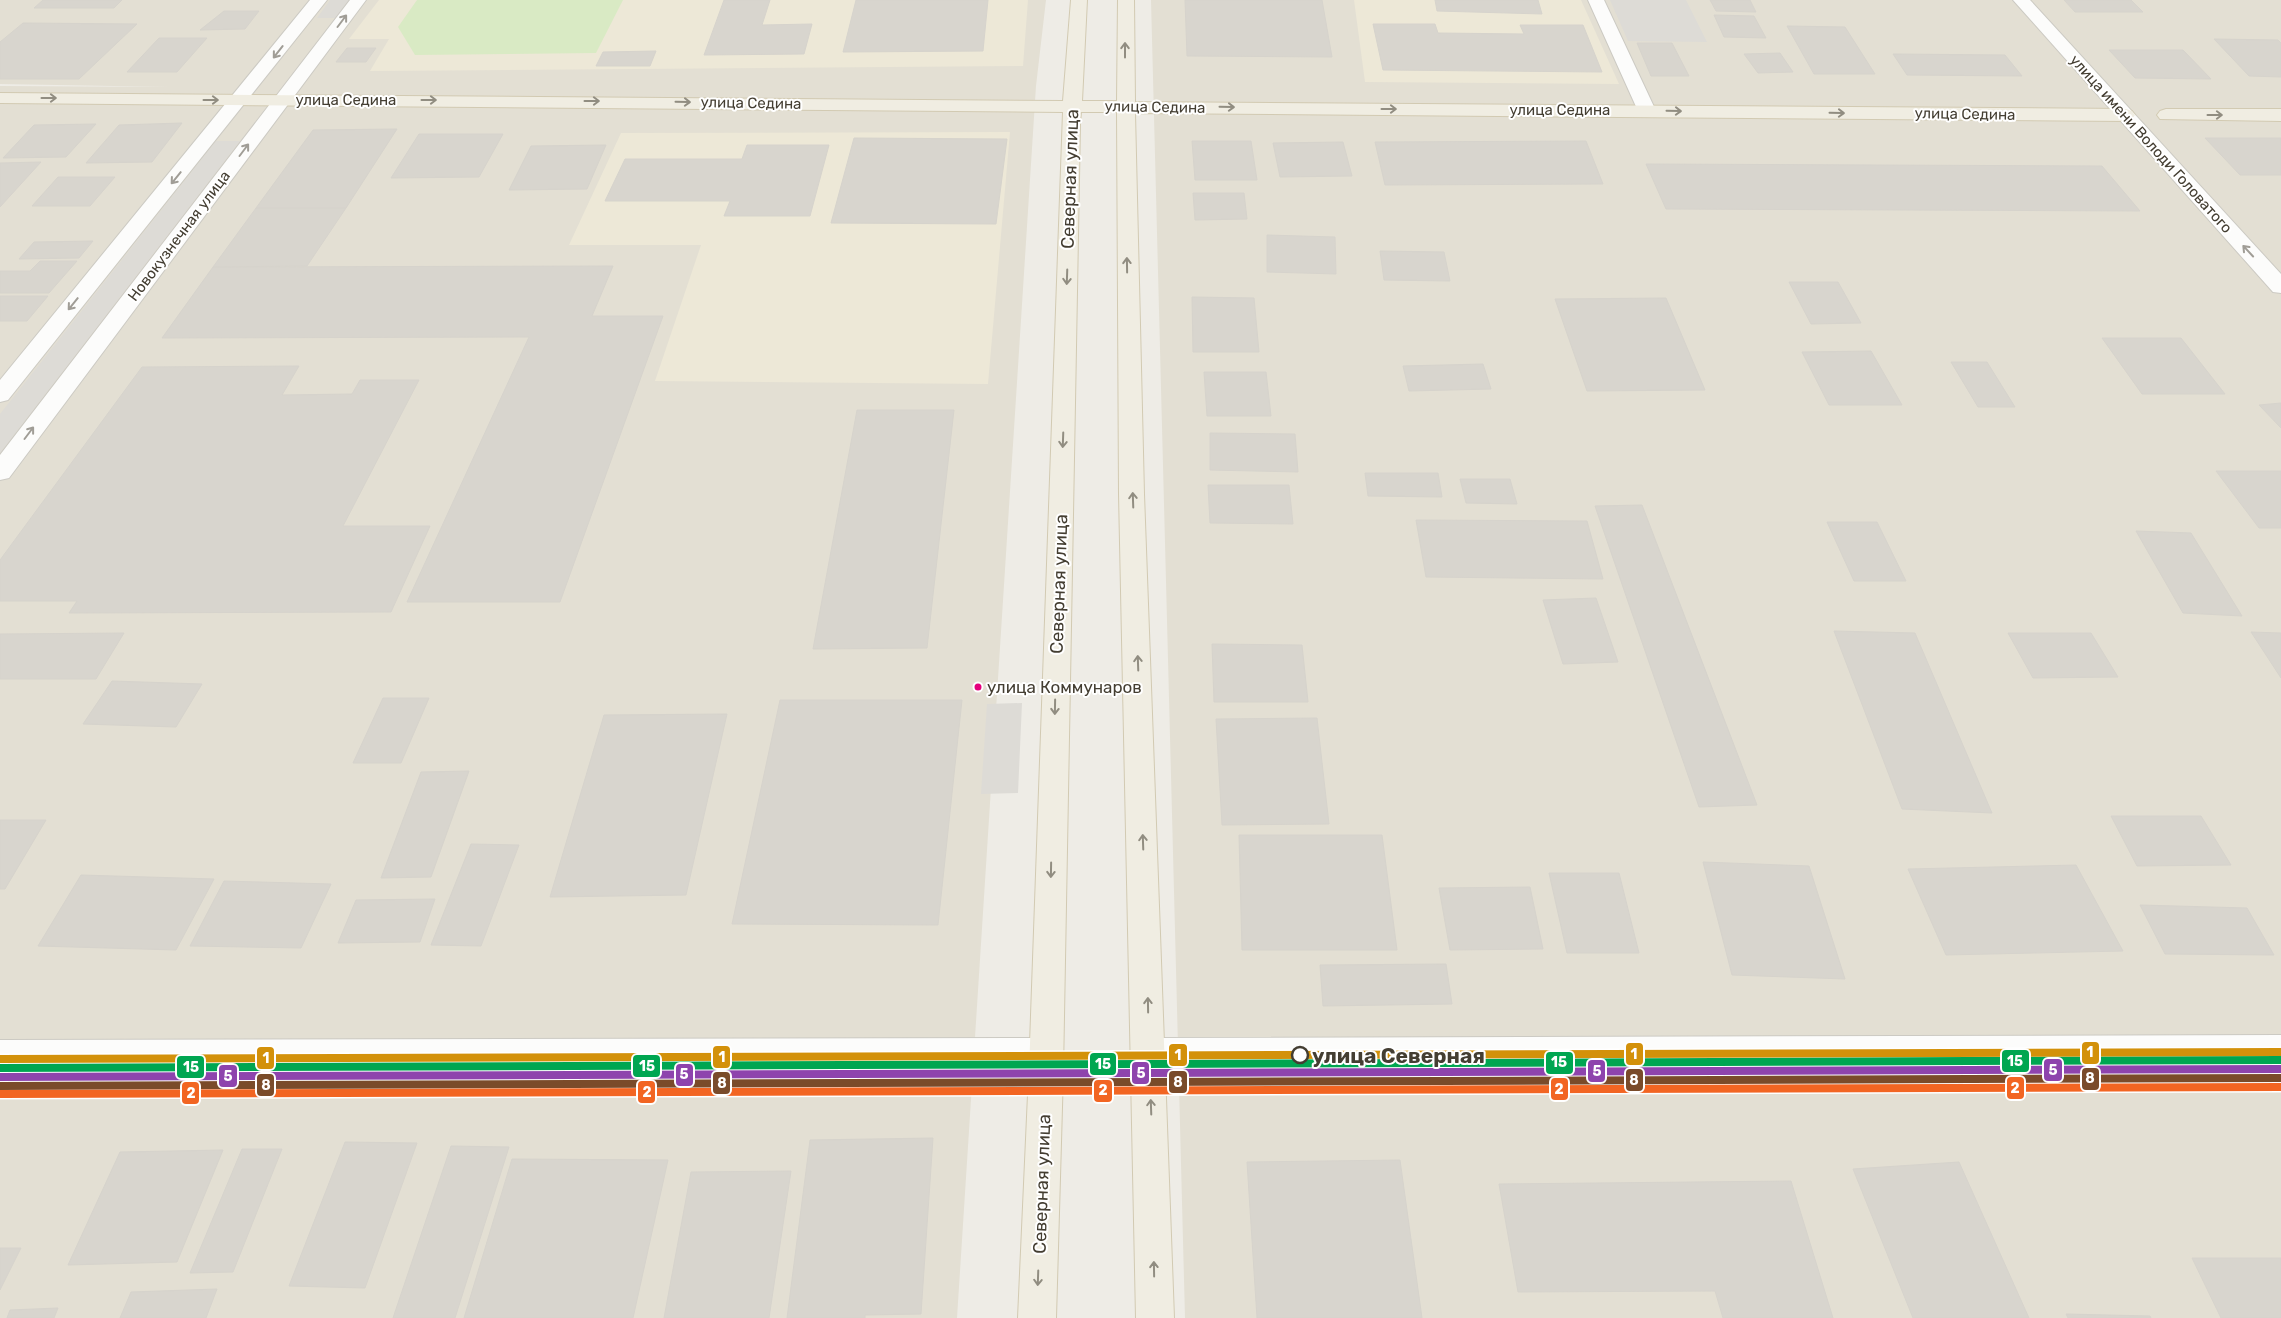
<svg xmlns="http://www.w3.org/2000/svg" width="2281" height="1318" font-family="Rubik,sans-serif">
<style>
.residential{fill:#e3dfd3}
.education{fill:#ede8d7}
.green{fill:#d9eac4}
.parking{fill:#dddbd6}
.building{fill:#d8d5ce;stroke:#d6d3cc}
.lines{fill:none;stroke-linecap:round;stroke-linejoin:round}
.minor-casing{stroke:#cccac3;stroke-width:2}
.major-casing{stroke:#d2cab2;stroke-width:2}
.minor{fill:#fcfcfb;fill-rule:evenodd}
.major{fill:#f0ede2;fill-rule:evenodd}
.tram-1-casing{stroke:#fff;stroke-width:11}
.tram-2-casing{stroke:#fff;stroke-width:11}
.tram-3-casing{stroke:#fff;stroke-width:11}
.tram-4-casing{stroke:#fff;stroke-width:11}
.tram-5-casing{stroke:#fff;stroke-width:11}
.tram-1{stroke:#8e44ad;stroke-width:8}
.tram-2{stroke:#7a4b2a;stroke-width:8}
.tram-3{stroke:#00a651;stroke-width:8}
.tram-4{stroke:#f26522;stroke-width:8}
.tram-5{stroke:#d3910a;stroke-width:8}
.oneway{stroke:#a09d96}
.oneway2{stroke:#918d81}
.bus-dot{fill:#e5007d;stroke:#fff;stroke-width:2}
.stop-dot{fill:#fff;stroke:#443e32;stroke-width:2.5}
.labels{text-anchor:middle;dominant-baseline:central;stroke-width:4;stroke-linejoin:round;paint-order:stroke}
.far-street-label{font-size:15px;fill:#443e32;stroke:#fff}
.bus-label{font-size:17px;fill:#443e32;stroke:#fff;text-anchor:start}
.street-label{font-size:18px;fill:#443e32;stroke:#fff}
.near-stop-label{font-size:21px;font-weight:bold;fill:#443e32;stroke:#fff;text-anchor:start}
.line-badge{stroke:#fff;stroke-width:2}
.badge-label{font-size:14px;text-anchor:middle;font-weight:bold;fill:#fff}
</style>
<rect width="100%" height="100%" fill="#eeece6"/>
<path class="residential" d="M0 0H1046L1036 86 957 1318H0V86L170 87 0 84Z
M1151 0H2281V1318H1185Z"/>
<path class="education" d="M379 0H1028L1023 66 370 71 389 39H349Z
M1354 0H1581L1619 84 1365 82Z
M1010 132 988 384 655 381 701 245H569L621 133Z"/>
<path class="green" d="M417 0H623L596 53 415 55 398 27Z"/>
<path class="parking" d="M330 0H350L336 18H317Z
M1610 0H1686L1707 42 1628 41Z
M216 141H240L0 453V414Z
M1022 703 1018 793 981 794 987 704Z"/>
<path class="building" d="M43 0H122L114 8H34Z
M724 0H770L762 25 812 24 804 54 704 55Z
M856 0H988L983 51 843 52Z
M1185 0H1322L1332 57 1187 56Z
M1435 0H1538L1542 14 1437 11Z
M1710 0H1750L1756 12 1716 11Z
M2064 0H2131L2143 12H2075Z
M224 11H259L245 29 200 30Z
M1714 15 1754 16 1766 38 1724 37Z
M23 23 137 24 79 79H0V42Z
M1373 24H1435L1438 33 1524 34 1520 25H1583L1602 72 1383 70Z
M1787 26 1845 27 1875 74H1814Z
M159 38H207L177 72H127Z
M2214 39 2278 40 2281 43V77L2249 76Z
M1637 43H1672L1689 76H1651Z
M347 48H376L366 62H336Z
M2109 50H2183L2211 79 2135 78Z
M656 51 650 66H596L603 52Z
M1780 53 1793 72 1758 73 1744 54Z
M1893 54 2005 55 2022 76 1907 75Z
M182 123 152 162 86 163 119 125Z
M96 124 66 157 3 158 34 125Z
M397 129 346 208H256L313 130Z
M419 134H503L479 177 391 178Z
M854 138 1007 139 996 224 831 223Z
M2205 138H2281V175H2240Z
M1192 141H1251L1257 180H1195Z
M1586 141 1603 184 1385 185 1375 142Z
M1343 142 1352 176 1280 177 1273 143Z
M606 145 587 189 509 190 531 146Z
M747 145H829L810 216H724L730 201H605L625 159H742Z
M41 162 0 207V163Z
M1646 164 2102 166 2140 211 1666 209Z
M58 177H115L90 206H32Z
M1193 193H1244L1247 219 1195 220Z
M256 208H346L307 266 213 267Z
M1267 235 1335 237 1336 274 1267 272Z
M93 241 79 258 19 259 34 242Z
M1380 251 1444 252 1450 281 1384 280Z
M40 261H77L49 293H0V271H30Z
M613 266 592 316H663L560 602H407L529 337 162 338 213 267Z
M1789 282H1838L1861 323 1811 324Z
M0 296H48L27 321H0Z
M1192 297 1254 298 1259 352H1193Z
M1666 298 1705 390 1587 391 1555 299Z
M2102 338H2181L2225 394H2142Z
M1871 351 1902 405H1829L1802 352Z
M1951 362H1987L2015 407H1978Z
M1483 364 1491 389 1409 391 1403 366Z
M299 366 282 395 352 394 360 380H419L343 526H430L391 612 69 613 77 601H0V560L142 367Z
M1204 372H1266L1271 416H1207Z
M2281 403V428L2259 405Z
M857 410H954L927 648 813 649Z
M1210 433 1295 434 1298 472 1210 470Z
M2216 471H2281V528H2259Z
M1365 473H1438L1442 497 1368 496Z
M1460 479H1510L1517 504 1466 503Z
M1208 485H1289L1293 524 1210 523Z
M1642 505 1757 805 1699 807 1595 506Z
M1416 520 1587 521 1603 579 1426 577Z
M1827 522H1877L1906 581H1854Z
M2136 531 2191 533 2242 616 2183 613Z
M1596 598 1618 662 1563 664 1543 600Z
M1834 631 1915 633 1992 813 1902 809Z
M2251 632 2281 633V678Z
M124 633 96 679H0V634Z
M2008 633H2091L2118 677 2033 678Z
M1212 644 1302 645 1308 702H1214Z
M112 681 202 684 176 727 83 724Z
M383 698H429L401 763H353Z
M780 700H962L938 925 732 924Z
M727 714 686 895 550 897 604 715Z
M1317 718 1329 824 1222 825 1216 719Z
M469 771 431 877 381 878 421 772Z
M2111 816H2201L2231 865 2137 866Z
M0 820H46L5 889H0Z
M1239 835H1382L1397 950H1242Z
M471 844 519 845 481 946 431 945Z
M1703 862 1809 866 1845 979 1732 975Z
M2076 865 2123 951 1946 955 1908 869Z
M1549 873H1619L1639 953H1567Z
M81 875 214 879 176 950 38 946Z
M224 881 331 884 301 948 190 946Z
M1530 887 1543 949 1450 950 1439 888Z
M435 899 420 942 338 943 356 900Z
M2140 905 2247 908 2274 955 2165 954Z
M1446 964 1452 1004 1323 1006 1320 965Z
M933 1138 921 1314 865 1315V1318H787L810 1140Z
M345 1142 417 1143 365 1288 289 1286Z
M451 1146 509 1147 455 1318H393Z
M242 1149H282L233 1272 190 1273Z
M223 1150 177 1262 68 1265 120 1152Z
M512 1159 668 1160 633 1318H464Z
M1400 1160 1422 1318H1257L1247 1162Z
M1959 1162 2029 1318H1913L1853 1169Z
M791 1171 769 1318H664L691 1172Z
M1791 1181 1833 1318H1723L1715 1291 1518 1292 1499 1184Z
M0 1248H21L0 1290Z
M2192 1258H2281V1318H2221Z
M217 1289 206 1318H120L131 1292Z
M58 1308 54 1318H7L10 1310Z
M2066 1314 2150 1316 2151 1318H2068Z"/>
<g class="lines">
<defs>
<path id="minor" d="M310 0H327L8 400 0 402V380Z
M350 0H366L9 478 0 480V455Z
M1588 0H1604L1656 111 1653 115 1647 116 1641 115 1638 111Z
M2013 0H2030L2281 274V293L2273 292Z
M2281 1035V1067L1149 1070 1137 1065 1132 1054 1137 1043 1149 1038Z
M1046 1038 1058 1043 1063 1054 1058 1065 1046 1070 0 1072V1040Z"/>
<path id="major" d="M1071 0H1087L1082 101H1117L1118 0H1134L1135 102 2126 109 2132 111 2135 115 2132 119 2126 121 1135 113 1144 494 1174 1318H1136L1119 494 1117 112H1081L1080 124 1063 1072 1056 1318H1018L1029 1072 1063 112 0 103V93L1063 101Z
M2166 109H2281V121L2160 119 2157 115 2160 111Z"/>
</defs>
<use href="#minor" class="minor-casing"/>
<use href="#major" class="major-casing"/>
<use href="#minor" class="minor"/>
<use href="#major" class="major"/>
<defs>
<path id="tram-1" d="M0 1077 2281 1069"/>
<path id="tram-2" d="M0 1086 2281 1078"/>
<path id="tram-3" d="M0 1068 2281 1060"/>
<path id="tram-4" d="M0 1094 2281 1087"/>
<path id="tram-5" d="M0 1059 2281 1052"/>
</defs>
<use href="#tram-1" class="tram-1-casing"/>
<use href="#tram-2" class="tram-2-casing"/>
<use href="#tram-3" class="tram-3-casing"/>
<use href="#tram-4" class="tram-4-casing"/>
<use href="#tram-5" class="tram-5-casing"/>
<use href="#tram-1" class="tram-1"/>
<use href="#tram-2" class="tram-2"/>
<use href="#tram-3" class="tram-3"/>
<use href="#tram-4" class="tram-4"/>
<use href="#tram-5" class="tram-5"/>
</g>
<defs><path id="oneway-shaft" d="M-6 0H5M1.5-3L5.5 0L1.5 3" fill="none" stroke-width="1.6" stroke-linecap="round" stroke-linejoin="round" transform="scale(1.25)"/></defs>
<g class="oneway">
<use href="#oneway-shaft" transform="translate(342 21) rotate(-53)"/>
<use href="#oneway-shaft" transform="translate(278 52) rotate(128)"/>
<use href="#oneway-shaft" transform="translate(244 150) rotate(-53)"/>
<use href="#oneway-shaft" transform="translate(176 178) rotate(129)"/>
<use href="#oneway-shaft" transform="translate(2248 251) rotate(-133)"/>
<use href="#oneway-shaft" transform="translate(73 304) rotate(129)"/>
<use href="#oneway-shaft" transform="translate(29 433) rotate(-53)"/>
</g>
<g class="oneway2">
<use href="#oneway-shaft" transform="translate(1125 50) rotate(-90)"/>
<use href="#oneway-shaft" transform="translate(49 98)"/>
<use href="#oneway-shaft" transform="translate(211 100)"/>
<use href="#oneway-shaft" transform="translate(429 100)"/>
<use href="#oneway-shaft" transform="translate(592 101)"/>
<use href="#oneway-shaft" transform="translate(683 102) rotate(1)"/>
<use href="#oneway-shaft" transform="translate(1227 107) rotate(1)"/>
<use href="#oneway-shaft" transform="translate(1389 109)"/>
<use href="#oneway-shaft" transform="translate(1674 111) rotate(1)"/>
<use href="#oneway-shaft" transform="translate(1837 113) rotate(1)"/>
<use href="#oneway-shaft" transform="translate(2215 115)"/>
<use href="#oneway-shaft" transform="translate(1127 265) rotate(-91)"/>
<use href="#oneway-shaft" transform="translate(1067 277) rotate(92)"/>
<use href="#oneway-shaft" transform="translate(1063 440) rotate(92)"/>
<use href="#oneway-shaft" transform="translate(1133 500) rotate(-92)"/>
<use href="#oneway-shaft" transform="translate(1138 663) rotate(-92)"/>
<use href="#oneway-shaft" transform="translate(1055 707) rotate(91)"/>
<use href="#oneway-shaft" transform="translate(1143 842) rotate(-92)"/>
<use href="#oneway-shaft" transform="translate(1051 870) rotate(91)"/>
<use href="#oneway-shaft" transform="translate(1148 1005) rotate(-91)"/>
<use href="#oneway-shaft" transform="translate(1151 1107) rotate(-92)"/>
<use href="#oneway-shaft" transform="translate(1154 1269) rotate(-91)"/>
<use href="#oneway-shaft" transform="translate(1038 1278) rotate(92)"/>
</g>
<circle class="bus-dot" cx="978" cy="687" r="4.5"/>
<circle class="stop-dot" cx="1300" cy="1055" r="8"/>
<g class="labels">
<g class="far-street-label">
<text x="346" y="100">улица Седина</text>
<text transform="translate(751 103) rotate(1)">улица Седина</text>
<text transform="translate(1155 107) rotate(1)">улица Седина</text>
<text x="1560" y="110">улица Седина</text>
<text transform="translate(1965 114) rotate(1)">улица Седина</text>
<text transform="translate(2151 144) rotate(48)">улица имени Володи Головатого</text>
<text transform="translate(179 236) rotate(-53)">Новокузнечная улица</text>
</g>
<g class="bus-label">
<text x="987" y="687">улица Коммунаров</text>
</g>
<g class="street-label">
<text transform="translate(1070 179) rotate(-88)">Северная улица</text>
<text transform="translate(1059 584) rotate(-88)">Северная улица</text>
<text transform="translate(1042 1184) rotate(-88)">Северная улица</text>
</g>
<g class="near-stop-label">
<text x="1312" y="1055">улица Северная</text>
</g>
</g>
<g class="line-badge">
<rect x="2081" y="1041" width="19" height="24" rx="5" fill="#d3910a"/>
<rect x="1625" y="1042" width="19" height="24" rx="5" fill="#d3910a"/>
<rect x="1168" y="1043" width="20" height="24" rx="5" fill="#d3910a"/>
<rect x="712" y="1045" width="19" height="24" rx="5" fill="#d3910a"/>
<rect x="256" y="1046" width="19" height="24" rx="5" fill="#d3910a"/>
<rect x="2001" y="1049" width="29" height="24" rx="5" fill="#00a651"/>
<rect x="1545" y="1051" width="29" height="24" rx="5" fill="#00a651"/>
<rect x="1089" y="1052" width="28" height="24" rx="5" fill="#00a651"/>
<rect x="632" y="1054" width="29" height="24" rx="5" fill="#00a651"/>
<rect x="176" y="1055" width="29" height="24" rx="5" fill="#00a651"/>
<rect x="2043" y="1058" width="20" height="24" rx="5" fill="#8e44ad"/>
<rect x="1587" y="1059" width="19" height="24" rx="5" fill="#8e44ad"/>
<rect x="1131" y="1061" width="19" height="24" rx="5" fill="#8e44ad"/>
<rect x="675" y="1063" width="19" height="24" rx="5" fill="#8e44ad"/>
<rect x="218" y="1064" width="20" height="24" rx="5" fill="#8e44ad"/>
<rect x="2081" y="1067" width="19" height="24" rx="5" fill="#7a4b2a"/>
<rect x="1625" y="1068" width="19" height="24" rx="5" fill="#7a4b2a"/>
<rect x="1168" y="1070" width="20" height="24" rx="5" fill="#7a4b2a"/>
<rect x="712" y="1071" width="19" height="24" rx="5" fill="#7a4b2a"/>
<rect x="256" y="1073" width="19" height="24" rx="5" fill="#7a4b2a"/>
<rect x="2006" y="1076" width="19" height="24" rx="5" fill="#f26522"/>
<rect x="1550" y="1077" width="19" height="24" rx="5" fill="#f26522"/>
<rect x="1093" y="1079" width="20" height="24" rx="5" fill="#f26522"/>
<rect x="637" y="1080" width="19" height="24" rx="5" fill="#f26522"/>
<rect x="181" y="1081" width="19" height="24" rx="5" fill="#f26522"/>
</g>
<g class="badge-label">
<text x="2090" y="1057">1</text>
<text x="1634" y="1059">1</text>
<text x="1178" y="1060">1</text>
<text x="722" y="1062">1</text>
<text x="266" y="1063">1</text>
<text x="2015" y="1066">15</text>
<text x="1559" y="1067">15</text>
<text x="1103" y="1069">15</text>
<text x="647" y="1071">15</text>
<text x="191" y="1072">15</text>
<text x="2053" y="1075">5</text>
<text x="1597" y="1076">5</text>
<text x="1141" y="1078">5</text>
<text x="684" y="1079">5</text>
<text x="228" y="1081">5</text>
<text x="2090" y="1083">8</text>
<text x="1634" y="1085">8</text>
<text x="1178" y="1087">8</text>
<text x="722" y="1088">8</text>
<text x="266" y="1090">8</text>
<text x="2015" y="1093">2</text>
<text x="1559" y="1094">2</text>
<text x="1103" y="1095">2</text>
<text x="647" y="1097">2</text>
<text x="191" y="1098">2</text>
</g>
</svg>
